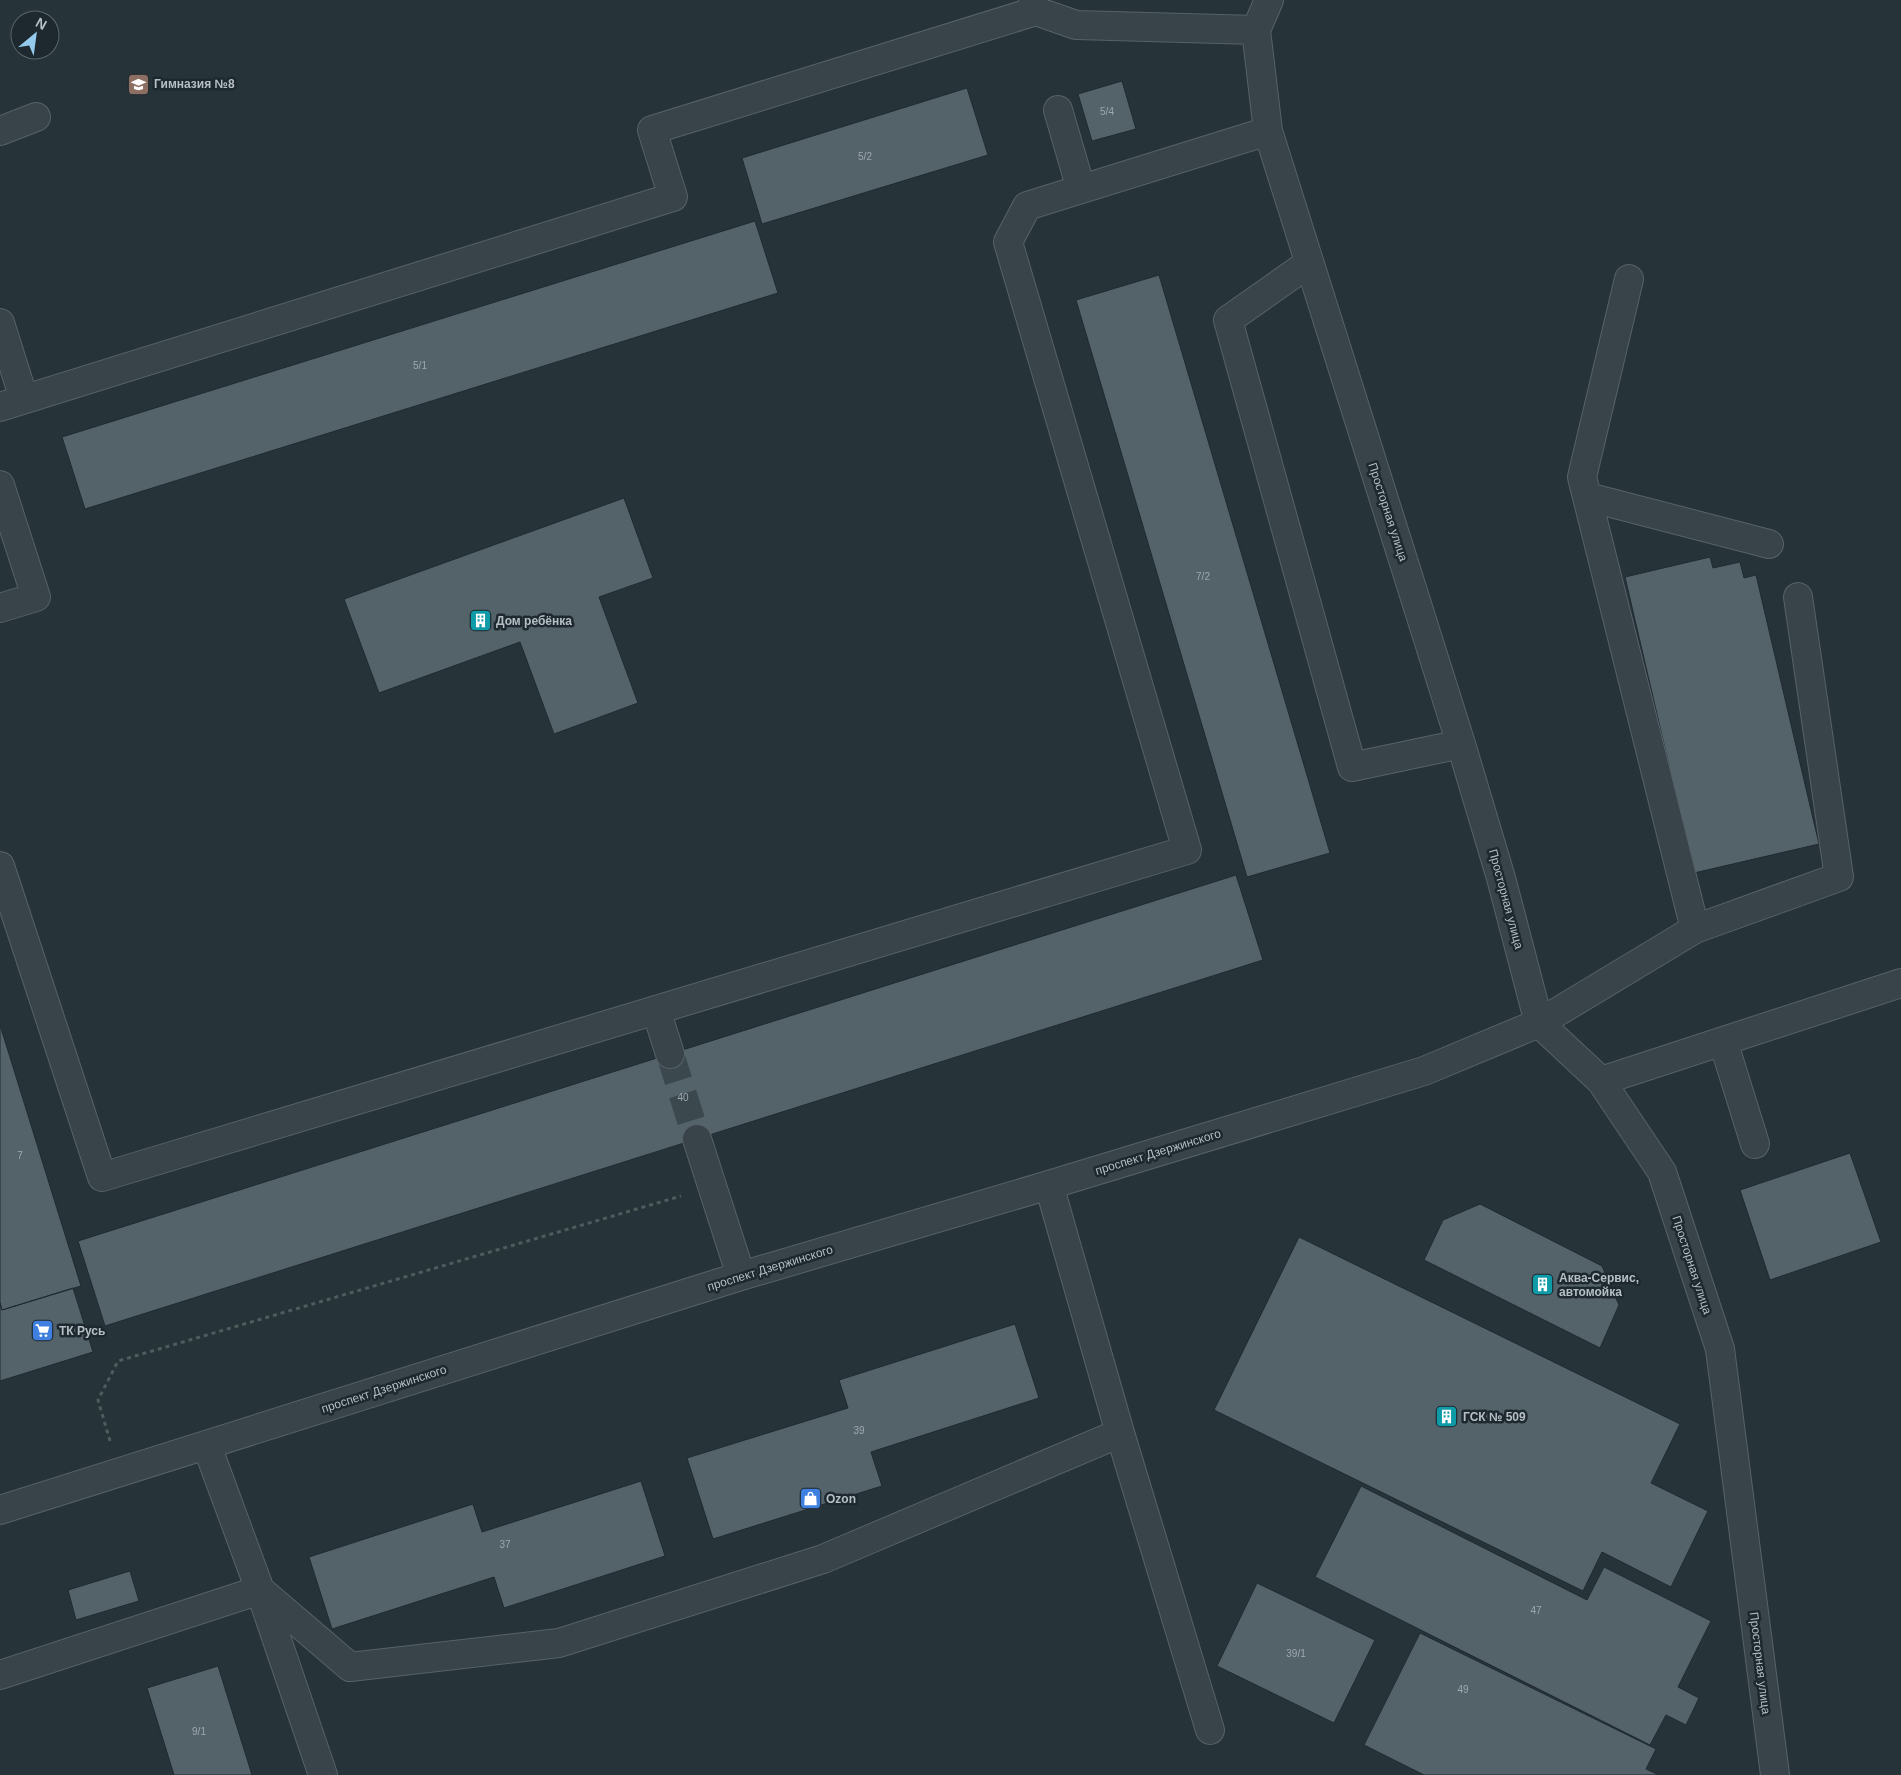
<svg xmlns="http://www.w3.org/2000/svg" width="1901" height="1775" font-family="Helvetica,sans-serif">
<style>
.building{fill:#54626a;stroke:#202b31}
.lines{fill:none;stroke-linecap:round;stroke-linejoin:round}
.minor-tunnel{stroke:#3b484e;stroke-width:28;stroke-dasharray:28 14;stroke-linecap:butt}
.minor-casing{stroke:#576268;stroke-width:30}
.path{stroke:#4c5e5c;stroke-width:3;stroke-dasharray:4 4;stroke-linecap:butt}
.minor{stroke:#39444a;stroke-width:28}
.labels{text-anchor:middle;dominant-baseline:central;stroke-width:5;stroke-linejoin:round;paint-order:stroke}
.number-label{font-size:10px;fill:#9da8ae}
.poi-label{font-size:12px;font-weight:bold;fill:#b5bfc5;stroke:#1e292f;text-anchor:start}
.street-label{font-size:12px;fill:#b5bfc5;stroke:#1e292f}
</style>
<rect width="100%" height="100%" fill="#263339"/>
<path class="building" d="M1122 81 1136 129 1092 141 1078 94Z
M967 88 988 155 762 224 742 158Z
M755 221 778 293 85 509 62 437Z
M1159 275 1330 853 1247 877 1076 300Z
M624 498 653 578 599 597 638 703 554 734 520 642 379 693 344 599Z
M1710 557 1713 568 1740 562 1744 578 1756 575 1819 844 1694 873 1625 577Z
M1236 875 1263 960 105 1326 78 1241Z
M0 1025 81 1286 2 1310 0 1303Z
M1850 1153 1881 1242 1770 1280 1740 1190Z
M1480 1204 1602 1266 1619 1305 1600 1348 1424 1260 1443 1220Z
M1299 1237 1680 1424 1651 1483 1708 1511 1671 1587 1602 1552 1583 1591 1214 1410Z
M73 1288 93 1352 0 1381V1303L2 1310Z
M1015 1324 1039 1398 871 1452 882 1486 713 1539 687 1458 848 1408 839 1380Z
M641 1481 665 1556 504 1608 494 1577 332 1629 309 1557 473 1504 482 1532Z
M1361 1486 1587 1600 1604 1567 1711 1621 1678 1687 1699 1698 1686 1725 1666 1715 1650 1745 1315 1577Z
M130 1571 139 1601 76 1620 68 1590Z
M1257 1583 1375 1640 1334 1723 1217 1666Z
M1420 1633 1656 1749 1646 1769 1659 1775H1424L1364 1745Z
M218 1666 252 1775H174L147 1688Z"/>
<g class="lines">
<path class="minor-tunnel" d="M670 1054 697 1139"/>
<defs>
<path id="minor" d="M1269 0 1256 30 1268 131 1461 744 1501 878 1539 1023 1601 1081 1662 1172 1720 1349 1775 1775
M1036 11 1076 25 1256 30
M1058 110 1081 189
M0 131 36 117
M1309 263 1228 320 1352 767 1461 744
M1629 279 1582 477 1695 929
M0 323 24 399
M0 407 673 197 652 130 1036 11 1033 0
M0 485 36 597 0 608
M1588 497 1769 544
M0 866 102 1177 1187 850 1008 242 1027 206 1268 131
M656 1010 670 1054
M1723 1041 1755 1144
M1601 1081 1901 983
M697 1139 741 1276
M1049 1185 1120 1433 1210 1730
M207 1446 260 1590 323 1775
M0 1510 741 1276 1049 1185 1424 1071 1539 1023 1695 929 1839 877 1798 597
M0 1675 260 1590 350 1667 559 1643 823 1559 1120 1433"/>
</defs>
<use href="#minor" class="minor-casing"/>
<path class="path" d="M110 1441 98 1400 118 1361 681 1196"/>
<use href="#minor" class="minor"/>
</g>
<defs>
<symbol id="school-square" viewBox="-11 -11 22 22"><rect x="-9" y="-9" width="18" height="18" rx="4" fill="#8d6e63" stroke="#1e292f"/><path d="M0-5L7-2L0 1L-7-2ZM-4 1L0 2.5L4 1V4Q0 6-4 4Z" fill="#fff"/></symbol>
<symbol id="building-square" viewBox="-11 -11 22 22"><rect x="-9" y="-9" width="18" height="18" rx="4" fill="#0f9aa8" stroke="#1e292f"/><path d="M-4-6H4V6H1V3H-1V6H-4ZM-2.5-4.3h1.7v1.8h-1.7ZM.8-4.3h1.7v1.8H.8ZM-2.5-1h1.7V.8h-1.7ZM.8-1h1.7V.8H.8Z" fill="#fff"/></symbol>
<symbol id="supermarket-square" viewBox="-11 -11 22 22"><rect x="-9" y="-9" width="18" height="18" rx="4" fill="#3f7fe0" stroke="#1e292f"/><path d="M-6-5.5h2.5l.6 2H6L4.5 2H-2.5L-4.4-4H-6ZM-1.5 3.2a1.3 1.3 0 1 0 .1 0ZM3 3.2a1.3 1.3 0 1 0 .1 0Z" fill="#fff"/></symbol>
<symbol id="shop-square" viewBox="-11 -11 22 22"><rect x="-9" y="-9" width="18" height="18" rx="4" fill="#3f7fe0" stroke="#1e292f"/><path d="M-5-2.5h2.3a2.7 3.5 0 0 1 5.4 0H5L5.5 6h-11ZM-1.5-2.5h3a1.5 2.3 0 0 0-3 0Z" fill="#fff"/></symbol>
</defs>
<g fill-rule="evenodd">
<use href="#school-square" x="126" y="72" width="25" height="25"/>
<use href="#building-square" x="468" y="608" width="25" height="25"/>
<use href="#building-square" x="1530" y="1272" width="25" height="25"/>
<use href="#supermarket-square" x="30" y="1318" width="25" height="25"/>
<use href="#building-square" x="1434" y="1404" width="25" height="25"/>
<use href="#shop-square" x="798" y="1486" width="25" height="25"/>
</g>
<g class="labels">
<g class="number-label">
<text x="1107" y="111">5/4</text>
<text x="865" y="156">5/2</text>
<text x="420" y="365">5/1</text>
<text x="1203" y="576">7/2</text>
<text x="683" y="1097">40</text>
<text x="20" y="1155">7</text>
<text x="859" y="1430">39</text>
<text x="505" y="1544">37</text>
<text x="1536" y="1610">47</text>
<text x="1296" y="1653">39/1</text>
<text x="1463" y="1689">49</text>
<text x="199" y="1731">9/1</text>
</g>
<g class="poi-label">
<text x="154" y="84">Гимназия №8</text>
<text x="496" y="621">Дом ребёнка</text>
<text x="1559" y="1278">Аква-Сервис,<tspan x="1559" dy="14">автомойка</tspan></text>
<text x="59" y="1331">ТК Русь</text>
<text x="1463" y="1417">ГСК № 509</text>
<text x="826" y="1499">Ozon</text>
</g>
<g class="street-label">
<text transform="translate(1388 512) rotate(72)">Просторная улица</text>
<text transform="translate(1506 899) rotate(75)">Просторная улица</text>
<text transform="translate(1158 1152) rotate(-17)">проспект Дзержинского</text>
<text transform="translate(1692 1265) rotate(72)">Просторная улица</text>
<text transform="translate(770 1268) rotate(-17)">проспект Дзержинского</text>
<text transform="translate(384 1389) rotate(-18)">проспект Дзержинского</text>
<text transform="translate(1760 1663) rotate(83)">Просторная улица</text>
</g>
</g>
<g transform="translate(35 35) rotate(29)"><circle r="24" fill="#1e292f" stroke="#5a656b"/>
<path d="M0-4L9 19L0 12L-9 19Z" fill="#94caeb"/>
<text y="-8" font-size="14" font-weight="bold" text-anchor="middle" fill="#b5bfc5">N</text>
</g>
</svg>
